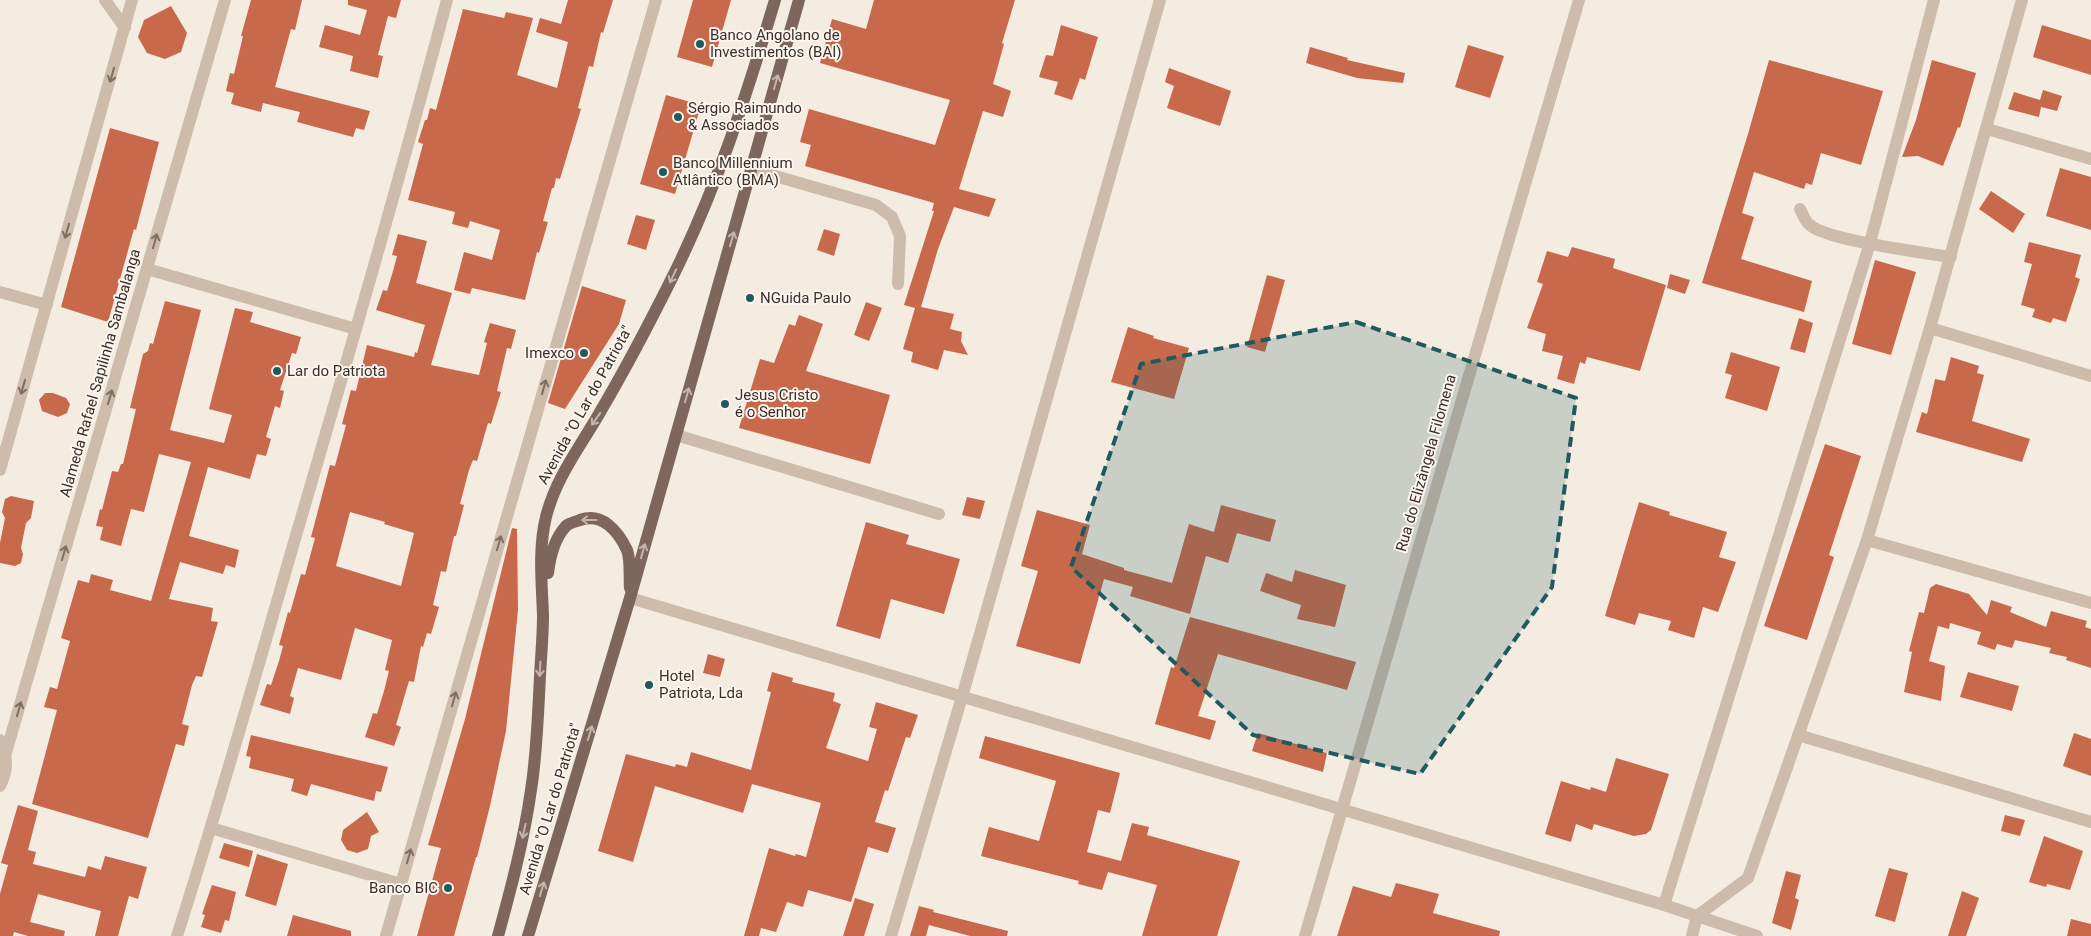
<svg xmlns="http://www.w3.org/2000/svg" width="2091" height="936" font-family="Roboto,sans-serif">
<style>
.building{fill:#c8694b;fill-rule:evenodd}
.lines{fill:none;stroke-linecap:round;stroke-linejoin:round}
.minor{stroke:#cdbbac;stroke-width:12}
.major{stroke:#7d675c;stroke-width:12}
.oneway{stroke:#7d6f65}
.oneway2{stroke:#c2b5ac}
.marked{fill:#1f5a5e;fill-opacity:0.2;stroke:#1f5a5e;stroke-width:4;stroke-dasharray:10 6;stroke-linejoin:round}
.poi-dot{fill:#1f5a5e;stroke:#fbf5ee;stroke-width:2}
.labels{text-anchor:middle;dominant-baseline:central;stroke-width:4;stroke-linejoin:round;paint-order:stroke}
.poi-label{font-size:15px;fill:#3b302b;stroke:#fbf5ee;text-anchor:start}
.street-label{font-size:15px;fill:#3b302b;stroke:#fbf5ee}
</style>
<rect width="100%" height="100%" fill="#f4ebe1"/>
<path class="building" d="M251 0H302L295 30 291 29 275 87 370 111 364 130 356 128 353 137 297 122 300 112 263 103 261 112 231 104 234 93 226 91 230 73 234 74 243 36H241Z
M348 0H401L396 18 388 16 378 55 383 56 378 78 350 71 353 56 319 47 325 25 360 35 367 10 348 5Z
M568 0H613L603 33 601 32 593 67 589 66 578 108 581 109 560 179 556 178 554 188H552L543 221 548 222 539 253 537 252 525 300 472 288 470 294 454 290 464 252 492 260 500 230 470 221 468 228 452 224 455 212 408 200 423 144 418 142 425 120H427L430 108 436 110 463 9 504 18 506 12 533 18 517 75 557 88 568 42 536 32 540 18 561 24Z
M693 0H731L712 67 677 57Z
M874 0H1015L1002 43 1004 44 993 84 1011 91 1003 117 983 111 959 189 996 199 989 217 954 207 938 249 921 307 954 314 950 329 962 332 961 341 968 355 944 350 938 370 911 362 913 352 903 349 915 308 904 305 934 211H932L934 203 805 166 811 145 800 142 809 109 935 145 950 100 820 63 832 19 866 29Z
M171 6 187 33 181 52 165 59 147 53 138 37 144 20Z
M1061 25 1098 37 1085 80 1080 78 1072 100 1054 94 1058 82 1039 77 1046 55 1053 56Z
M2042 25 2091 40V75L2033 57Z
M1468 45 1504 56 1490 98 1455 87Z
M1310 47 1348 58 1347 60 1405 73 1403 83 1357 78 1306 63Z
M1769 60 1883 91 1861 165 1821 153 1812 185 1806 183 1804 189 1754 172 1742 213 1754 217 1741 259 1812 281 1804 312 1702 283 1748 134Z
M1932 60 1976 73 1960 128 1958 127 1943 166 1918 156 1902 157 1916 120Z
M1169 68 1231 91 1220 126 1167 108 1174 86 1165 82Z
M2043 90 2062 96 2057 111 2041 107 2039 117 2008 109 2014 92 2040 100Z
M666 95 701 105 675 194 640 184Z
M110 128 159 142 136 230 134 229 108 322 61 307Z
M2060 168 2091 177V230L2046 216Z
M1991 191 2025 214 2013 233 1979 209Z
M636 215 655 220 646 250 627 244Z
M824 229 840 234 834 256 817 250Z
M398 234 427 241 416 283 452 293 431 365 479 375 487 343 484 342 490 323 516 330 511 349 507 348 497 391 501 392 491 424 488 423 477 461 473 460 469 470 460 504 464 505 456 536H454L446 572 441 571 433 605 439 607 431 634 427 633 423 647 421 646 414 682 409 681 396 725 401 727 394 746 365 737 373 713 377 714 384 691 389 671 385 670 392 640 355 628 341 680 298 668 290 696 294 698 290 714 260 705 267 684 271 685 279 661 283 646 279 645 288 612 290 613 301 574 305 575 315 538 311 537 330 465 335 466 346 425 342 424 351 390 356 391 367 345 414 357 415 352 417 353 425 325 376 310 383 290 387 291 393 271 397 256 392 255ZM350 512 385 522 384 524 414 533 401 586 336 566Z
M2029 242 2081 255 2075 277 2080 279 2066 322 2053 318 2051 323 2032 317 2035 309 2021 305 2032 264 2024 262Z
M1572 247 1615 259 1613 268 1666 285 1640 371 1587 357 1585 364 1580 362 1574 384 1557 379 1563 356 1542 351 1546 334 1527 328 1543 284 1537 282 1547 251 1568 257Z
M1875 260 1916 272 1891 355 1852 344Z
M1670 274 1690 280 1685 294 1667 288Z
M1267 275 1285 280 1265 352 1247 347Z
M582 286 626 300 619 324 565 409 548 403Z
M165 301 201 310 170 430 224 443 232 415 209 409 235 308 253 312 250 322 301 337 296 354 292 353 280 390 284 391 280 408 275 406 266 437 271 439 266 456 257 454 250 479 208 467 189 536 239 550 235 568 226 565 223 574 180 562 169 599 213 608 211 621 218 622 202 677 196 676 192 685 182 724 189 726 184 746 176 744 148 838 32 804 57 710 44 707 50 687 57 689 70 641 61 638 78 580 89 583 91 574 113 580 110 590 151 601 191 462 159 454 144 512 131 509 121 546 100 540 103 527 96 526 100 509 102 510 112 471 118 472 121 464H123L136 409 130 408 143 354 148 351 150 343 153 344Z
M866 302 882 308 869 341 854 335Z
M799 315 823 324 806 371 890 395 870 464 739 428 760 359 774 363 789 324 795 326Z
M1799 318 1813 323 1805 353 1790 349Z
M1128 327 1154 336 1153 338 1189 348 1174 399 1111 382Z
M1731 352 1780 367 1767 411 1725 398 1732 375 1725 373Z
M1951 357 1979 366 1977 373 1984 375 1972 421 2030 439 2022 462 1916 432 1922 412 1927 414 1935 379 1945 381Z
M45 393H53L66 398 70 404 67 413 58 417 42 411 39 400Z
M1825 444 1861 456 1829 555 1834 557 1807 640 1764 626Z
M11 496 34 501 31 518 26 523 21 548 23 554 21 563 15 566 0 563V543L5 518 2 512 5 499Z
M967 497 985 501 980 519 962 515Z
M1639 502 1670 512 1669 515 1727 532 1719 557 1736 562 1718 612 1703 607 1694 638 1668 630 1671 621 1639 613 1635 625 1605 616Z
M1221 505 1276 520 1270 542 1237 533 1228 563 1206 556 1190 614 1130 596 1133 587 1104 579 1080 664 1016 646 1038 571 1021 566 1037 510 1090 525 1082 554 1124 568V570L1172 583 1189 524 1214 532Z
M866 522 909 535 906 544 960 559 944 614 891 599 880 639 836 626Z
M512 528 517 529 518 610 506 731 490 806 477 857H476L454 936H417L441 848 428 845 465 719Z
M1295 570 1346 585 1335 627 1297 619 1301 605 1260 591 1266 573 1292 582Z
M1936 584 1969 594 1987 615 1991 600 2012 607 2010 612 2046 627 2051 611 2087 621 2085 627 2091 629V668L2066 660 2067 657 2049 653 2051 648 2015 640 2012 648 1997 644 1995 650 1977 644 1981 632 1950 623 1949 629 1938 626 1929 661 1945 666 1941 701 1904 692 1912 652 1909 651 1919 612 1924 613 1930 588Z
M1190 617 1356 662 1347 690 1218 654 1198 716 1216 721 1210 740 1155 724 1171 667 1174 668Z
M708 654 725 659 720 677 703 673Z
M772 672 793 678 792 682 835 693 833 701 841 704 826 748 868 761 877 729 869 727 876 702 918 715 910 738 906 737 888 791 885 790 875 822 896 828 888 853 868 847 851 902 808 890 803 907 787 902 776 932 761 928 759 936H744L769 848 795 856 796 854 806 857 821 803 752 784 743 813 655 786 633 862 598 851 626 754 675 767 676 764 687 767 691 752 751 770 771 692 767 691Z
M1968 672 2019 686 2012 711 1960 697Z
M1258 733 1327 753 1323 772 1252 751Z
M2074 733 2091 739V776L2063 766Z
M251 735 388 767 381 792 376 791 374 801 311 784 307 796 291 791 294 779 249 768 251 757 246 756Z
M985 736 1120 773 1110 813 1098 810 1087 852 1121 861 1132 823 1149 827 1147 835 1240 861 1217 936H1142L1157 885 1108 872 1102 890 1078 884 1079 881 981 856 989 827 1039 841 1056 781 979 758Z
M1616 758 1669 774 1651 830 1646 834 1634 836 1594 824 1592 830 1576 824 1571 842 1545 834 1561 781 1590 790 1591 787 1606 792Z
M18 805 38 811 28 850 36 852 33 864 85 877 88 866 101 870 105 856 147 867 138 899 129 896 118 936H95L101 911 38 894 30 922 65 931 64 936H28L14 932 13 936H0V894L8 865 1 863Z
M367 812 379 832 371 836 368 849 357 853 347 850 341 840 343 830Z
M2005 815 2025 820 2020 836 2001 831Z
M2044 836 2083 851 2070 890 2047 884 2046 887 2029 882Z
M224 843 253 851 249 867 219 858Z
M257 854 288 864 276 906 245 896Z
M1889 868 1908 873 1895 922 1875 916Z
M1786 871 1801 875 1795 898 1799 900 1791 930 1772 923Z
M1396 883 1439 894 1433 913 1500 931 1499 936H1337L1353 886 1391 897Z
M212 885 236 892 229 921 225 920 221 933 201 927 205 915 202 914Z
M1962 891 1979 898 1966 936H1948Z
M855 898 874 904 864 936H843Z
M919 906 934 910 933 912 1008 931 1007 936H970L929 925 926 936H910Z
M293 915 351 931V936H287Z
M2071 919 2091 924V936H2067Z"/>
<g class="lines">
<path class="minor" d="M105 0 125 28
M1987 129 2091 159
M751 169 876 205 892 217 900 236 898 284
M1800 209C1803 214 1805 222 1810 225 1826 240 1924 253 1951 257
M147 269 356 329
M0 292 47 305
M1930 328 2091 376
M676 435 939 514
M0 470 132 0
M1867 540 2091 603
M630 598 1664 905 1757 936
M1798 735 2091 822
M0 740C8 754 8 771 0 786
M5 756 225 0
M211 828 401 884
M1664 905 1870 243 1934 0
M177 936C220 802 258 667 297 532 349 355 400 178 447 0
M386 936 656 0
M891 936 962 697 1160 0
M1305 936 1579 0
M1692 936 1697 916 1748 878 1867 540 1930 328 2022 0"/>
<path class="major" d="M548 573C550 556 554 539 566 526 569 523 575 522 580 520 602 512 618 531 627 550 631 560 629 577 630 588
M498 936C511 888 524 840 531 790 537 752 538 714 540 676 541 656 543 636 543 616 542 584 538 549 546 517 556 476 583 443 603 407 627 366 650 322 671 280 717 188 746 97 775 0
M528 936 630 598 799 0"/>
</g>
<defs><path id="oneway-shaft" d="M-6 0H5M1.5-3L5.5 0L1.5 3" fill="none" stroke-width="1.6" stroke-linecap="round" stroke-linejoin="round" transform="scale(1.25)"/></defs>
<g class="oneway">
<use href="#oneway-shaft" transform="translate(112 75) rotate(106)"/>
<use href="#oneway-shaft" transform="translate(67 231) rotate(106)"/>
<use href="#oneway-shaft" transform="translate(155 241) rotate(-74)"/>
<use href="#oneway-shaft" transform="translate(23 387) rotate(106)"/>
<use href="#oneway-shaft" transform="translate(544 387) rotate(-74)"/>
<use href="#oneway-shaft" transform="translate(110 397) rotate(-74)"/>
<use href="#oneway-shaft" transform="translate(499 543) rotate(-74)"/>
<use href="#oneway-shaft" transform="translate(64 553) rotate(-74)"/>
<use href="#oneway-shaft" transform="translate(454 699) rotate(-74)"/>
<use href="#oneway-shaft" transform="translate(19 709) rotate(-74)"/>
<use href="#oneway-shaft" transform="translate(409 856) rotate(-74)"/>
</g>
<g class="oneway2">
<use href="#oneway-shaft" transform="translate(776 82) rotate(-74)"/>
<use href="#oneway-shaft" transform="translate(732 239) rotate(-74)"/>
<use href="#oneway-shaft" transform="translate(673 276) rotate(116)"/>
<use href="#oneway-shaft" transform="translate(687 395) rotate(-74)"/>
<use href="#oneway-shaft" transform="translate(596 419) rotate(125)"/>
<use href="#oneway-shaft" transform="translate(589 520) rotate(180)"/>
<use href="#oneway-shaft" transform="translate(643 551) rotate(-74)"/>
<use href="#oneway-shaft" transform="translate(540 669) rotate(93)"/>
<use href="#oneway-shaft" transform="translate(590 733) rotate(-73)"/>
<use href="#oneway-shaft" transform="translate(524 831) rotate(102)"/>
<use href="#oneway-shaft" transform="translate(542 889) rotate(-73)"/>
</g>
<path class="marked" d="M1356 322 1576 398 1552 587 1420 774 1253 735 1071 567 1141 364Z"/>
<g class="poi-dot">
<circle cx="700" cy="44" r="5"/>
<circle cx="678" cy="117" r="5"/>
<circle cx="663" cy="172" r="5"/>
<circle cx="750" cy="298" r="5"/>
<circle cx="584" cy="353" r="5"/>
<circle cx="277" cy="371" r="5"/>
<circle cx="725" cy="404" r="5"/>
<circle cx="649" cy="685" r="5"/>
<circle cx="448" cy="888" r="5"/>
</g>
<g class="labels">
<g class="poi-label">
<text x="710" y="35">Banco Angolano de<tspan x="710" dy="17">Investimentos (BAI)</tspan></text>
<text x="688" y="108">Sérgio Raimundo<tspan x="688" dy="17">&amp; Associados</tspan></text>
<text x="673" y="163">Banco Millennium<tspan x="673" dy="17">Atlântico (BMA)</tspan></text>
<text x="760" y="298">NGuida Paulo</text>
<text x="574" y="353" text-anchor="end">Imexco</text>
<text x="287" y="371">Lar do Patriota</text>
<text x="735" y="395">Jesus Cristo<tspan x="735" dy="17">é o Senhor</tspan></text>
<text x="659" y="676">Hotel<tspan x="659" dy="17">Patriota, Lda</tspan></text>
<text x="438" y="888" text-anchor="end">Banco BIC</text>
</g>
<g class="street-label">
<text transform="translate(100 373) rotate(-74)">Alameda Rafael Sapilinha Sambalanga</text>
<text transform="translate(585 405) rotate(-61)">Avenida "O Lar do Patriota"</text>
<text transform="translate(1426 463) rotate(-74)">Rua do Elizângela Filomena</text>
<text transform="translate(550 809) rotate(-73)">Avenida "O Lar do Patriota"</text>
</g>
</g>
</svg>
